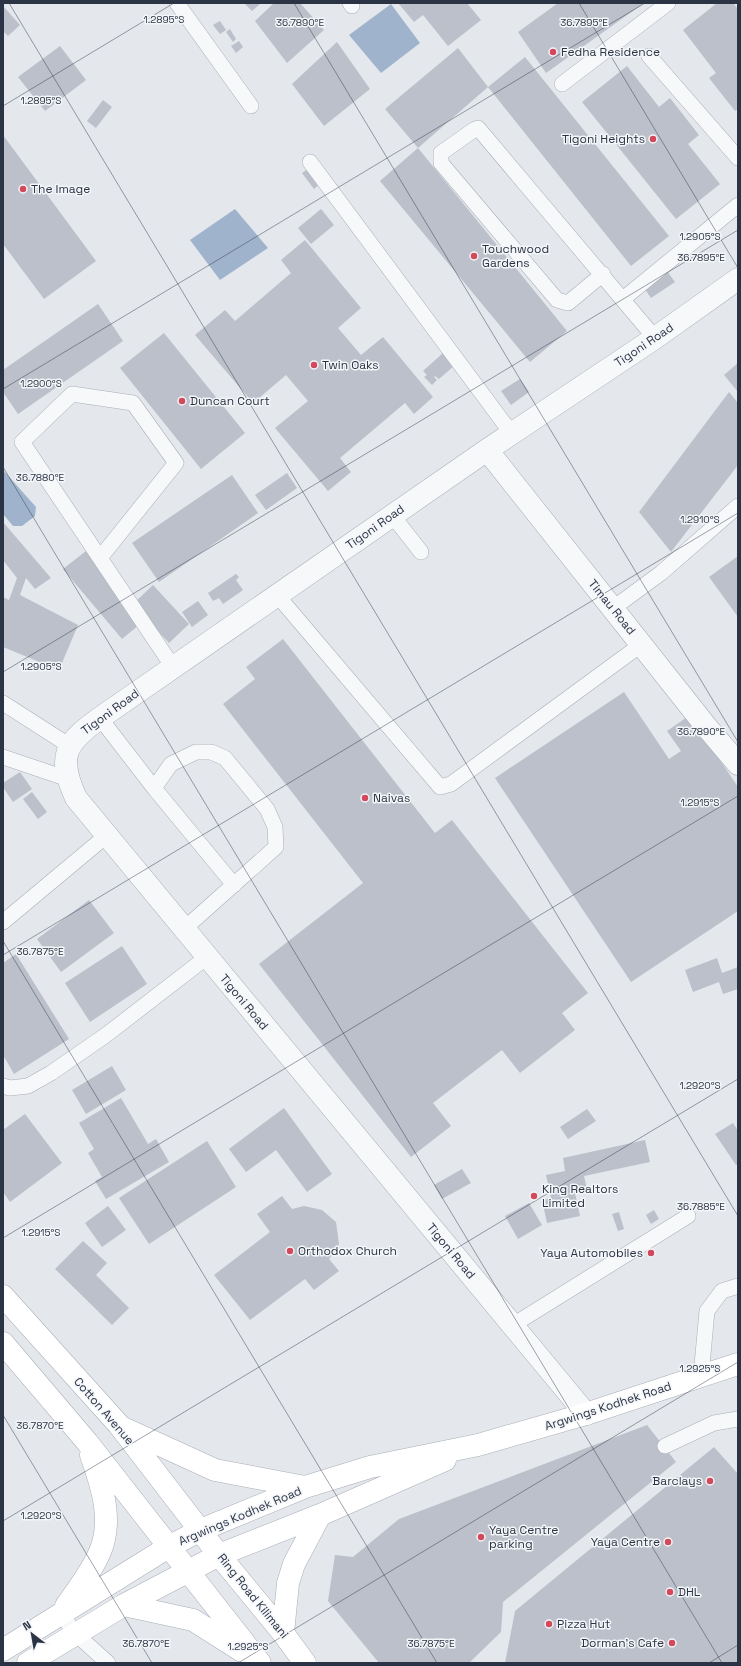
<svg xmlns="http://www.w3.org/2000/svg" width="741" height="1666" font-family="'Space Grotesk',sans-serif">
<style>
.water{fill:#9fb4cc}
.building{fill:#bbc0ca}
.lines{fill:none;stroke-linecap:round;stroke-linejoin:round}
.lane-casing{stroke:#a9aeb7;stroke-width:16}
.street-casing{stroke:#a9aeb7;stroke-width:23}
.secondary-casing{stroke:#a9aeb7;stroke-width:23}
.lane{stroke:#f7f8fa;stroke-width:15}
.street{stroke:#f7f8fa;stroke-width:22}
.secondary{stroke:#fff;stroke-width:22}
.ticks{fill:none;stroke:#2b3445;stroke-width:1;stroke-opacity:0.45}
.poi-dot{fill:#d1495b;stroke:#f4f6f9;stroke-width:1.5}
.labels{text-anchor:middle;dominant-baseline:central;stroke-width:3;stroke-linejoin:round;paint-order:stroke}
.poi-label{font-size:12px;fill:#2b3445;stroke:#f4f6f9;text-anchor:start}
.street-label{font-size:12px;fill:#2b3445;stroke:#f4f6f9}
.ticks-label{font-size:10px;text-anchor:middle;fill:#2b3445;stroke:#f4f6f9;stroke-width:3;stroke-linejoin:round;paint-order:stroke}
</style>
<rect width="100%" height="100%" fill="#e4e7ec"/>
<path class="water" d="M391 4 420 43 381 73 349 35Z
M235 209 268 248 220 280 190 240Z
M3 470 36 507 35 516 22 526H13L3 514Z"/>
<path class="building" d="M244 3H261L252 11Z
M274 3H300L324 30 287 63 255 21Z
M398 3H467L481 20 448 46 423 15 414 22Z
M558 3H644L546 73 518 32Z
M717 3H733L738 9V109L735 111 709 78 716 73 683 30Z
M3 6 20 25 8 36 3 31Z
M220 21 226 30 220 34 213 25Z
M230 29 236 39 233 42 226 32Z
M239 41 243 47 236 53 231 46Z
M337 42 370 89 324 126 292 84Z
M60 46 86 80 45 111 18 77Z
M458 48 488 87 418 148 385 109Z
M525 57 669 236 631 266 488 87Z
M627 66 659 107 670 98 699 135 688 144 720 184 676 219 582 102Z
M103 100 112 107 96 128 87 121Z
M3 135 96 261 44 299 3 244Z
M418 148 567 331 530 362 380 181Z
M309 168 321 183 314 189 302 173Z
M321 209 334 225 311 244 298 228Z
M305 240 361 308 338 328 361 355 383 337 433 397 414 414 405 403 340 458 351 472 328 491 275 428 308 401 286 375 253 403 195 335 225 310 235 321 291 273 281 260Z
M667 271 675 282 651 298 644 288Z
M98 304 123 341 18 414 3 392V370Z
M164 333 245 433 201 469 120 368Z
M443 353 454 366 439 379 435 376 434 377 437 380 432 385 424 377 427 375 423 371Z
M738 363V392L724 375Z
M520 379 529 392 511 405 501 391Z
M729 392 738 403V465L671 552 639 512Z
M287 473 297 488 266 510 255 495Z
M232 475 258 513 159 582 132 543Z
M3 522 51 578 35 589 26 578 20 595 78 625 59 670 3 647V597L9 600 17 578 3 560Z
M86 551 145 620 122 639 63 569Z
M738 556V617L709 577Z
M236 574 239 577 236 580 243 590 223 604 219 598 213 601 208 593Z
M153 585 189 624 169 643 133 604Z
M198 601 208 615 192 627 182 612Z
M283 639 435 833 452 820 588 993 562 1013 575 1030 520 1073 502 1050 433 1103 451 1126 411 1157 259 964 363 883 223 704 255 679 246 667Z
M624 692 669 759 681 751 667 731 690 715 738 787V911L631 982 495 778Z
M20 772 32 789 13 802 3 787V783Z
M32 792 47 812 38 819 23 799Z
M89 900 114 933 61 972 37 939Z
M122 946 147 984 90 1022 65 983Z
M16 954 69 1039 14 1074 3 1055V963Z
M717 958 722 973 738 967V989L723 994 719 982 693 992 685 970Z
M112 1066 126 1090 86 1114 72 1090Z
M121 1098 148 1144 156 1139 169 1162 106 1199 95 1181 102 1177 88 1153 94 1149 79 1123Z
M284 1108 332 1174 307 1192 276 1150 246 1172 229 1149Z
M587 1109 596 1121 568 1139 560 1127Z
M25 1114 62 1163 10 1202 3 1192V1130Z
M733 1123 738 1131V1164L736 1165 715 1134Z
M645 1140 650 1162 584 1176 587 1189 551 1198 546 1175 565 1171 563 1158Z
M207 1141 236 1187 149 1244 119 1198Z
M462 1169 471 1183 442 1199 434 1185Z
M575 1193 580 1216 547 1223 542 1200Z
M282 1196 292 1209 304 1206 322 1210 336 1222 339 1244 329 1259 339 1271 314 1290 305 1279 250 1320 214 1275 270 1232 257 1214Z
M529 1203 542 1225 518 1239 505 1216Z
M108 1206 126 1230 102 1247 85 1223Z
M654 1210 659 1219 651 1224 646 1215Z
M619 1212 624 1229 618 1231 612 1214Z
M83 1241 107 1263 96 1275 129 1308 112 1325 55 1269Z
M647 1425 676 1462 503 1602 501 1632 469 1663H379L328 1601 335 1555 353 1557 399 1519Z
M714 1447 738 1474 737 1663H505L515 1611Z"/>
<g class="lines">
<defs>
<path id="lane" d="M177 3 251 106
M350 3 352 6
M649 56 738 158
M562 84 668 3
M310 162 512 434
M603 274 568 303 557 300 441 163V153L475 129 478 128 655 338
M623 299 738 205
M392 515 421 552
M100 558 176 463 133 403 72 394 22 442 173 667
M277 595 440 787 451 784 642 644
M612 609 661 573 738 506
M3 703 70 746
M100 718 154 788 234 885
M3 757 68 779
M154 788 171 764 196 752H211L225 758 267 809 275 827 276 847 184 929
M3 922 106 836
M3 1086 10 1088 28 1086 51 1073 106 1035 207 957
M513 1325 688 1216
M701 1376 707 1311 722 1291 738 1286
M665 1446 714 1423 738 1419
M61 1614 76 1634 108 1663"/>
<path id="street" d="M487 450 705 725 738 764
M586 1414 76 798C57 756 65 743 100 718L487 450 655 338 738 279"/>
<path id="secondary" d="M3 1296 119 1425 219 1555 283 1633 305 1663
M3 1343 87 1442 260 1663
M123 1428 215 1470 305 1487
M124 1605 193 1620 242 1651
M66 1606C78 1589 91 1572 99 1554 114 1522 102 1486 91 1455
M283 1633 288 1583 294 1564 320 1515
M3 1650 170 1546 201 1530 305 1487 370 1467 478 1445 586 1414 738 1364
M28 1663 124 1605 219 1555 320 1515 445 1460"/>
</defs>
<use href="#lane" class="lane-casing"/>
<use href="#street" class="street-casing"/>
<use href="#secondary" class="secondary-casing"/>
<use href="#lane" class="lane"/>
<use href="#street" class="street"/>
<use href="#secondary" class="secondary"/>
</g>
<path class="ticks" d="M9 3 738 1216M294 3 738 742M579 3 738 268M3 106 174 3M3 389 645 3M3 467 722 1663M3 672 738 230M3 941 437 1663M3 955 738 513M3 1238 738 796M3 1415 152 1663M3 1521 738 1079M238 1663 738 1362M709 1663 738 1645"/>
<g class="poi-dot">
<circle cx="553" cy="52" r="4"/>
<circle cx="653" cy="139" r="4"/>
<circle cx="23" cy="189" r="4"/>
<circle cx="474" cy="256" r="4"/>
<circle cx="314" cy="365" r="4"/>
<circle cx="182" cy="401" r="4"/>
<circle cx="365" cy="798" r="4"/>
<circle cx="534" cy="1196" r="4"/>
<circle cx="290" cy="1251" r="4"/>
<circle cx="651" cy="1253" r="4"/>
<circle cx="710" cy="1481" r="4"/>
<circle cx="481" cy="1537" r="4"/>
<circle cx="668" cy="1542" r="4"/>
<circle cx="670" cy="1592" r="4"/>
<circle cx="549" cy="1624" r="4"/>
<circle cx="672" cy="1643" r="4"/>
</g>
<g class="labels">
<g class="poi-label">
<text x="561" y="52">Fedha Residence</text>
<text x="645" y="139" text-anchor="end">Tigoni Heights</text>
<text x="31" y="189">The Image</text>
<text x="482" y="249">Touchwood<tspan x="482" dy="14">Gardens</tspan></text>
<text x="322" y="365">Twin Oaks</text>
<text x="190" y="401">Duncan Court</text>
<text x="373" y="798">Naivas</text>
<text x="542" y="1189">King Realtors<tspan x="542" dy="14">Limited</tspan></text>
<text x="298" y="1251">Orthodox Church</text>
<text x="643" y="1253" text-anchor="end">Yaya Automobiles</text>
<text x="702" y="1481" text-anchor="end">Barclays</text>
<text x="489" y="1530">Yaya Centre<tspan x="489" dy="14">parking</tspan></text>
<text x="660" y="1542" text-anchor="end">Yaya Centre</text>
<text x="678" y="1592">DHL</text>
<text x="557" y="1624">Pizza Hut</text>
<text x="664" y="1643" text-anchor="end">Dorman's Cafe</text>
</g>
<g class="street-label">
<text transform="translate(644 345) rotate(-34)">Tigoni Road</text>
<text transform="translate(375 527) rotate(-35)">Tigoni Road</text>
<text transform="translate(612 607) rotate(51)">Timau Road</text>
<text transform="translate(110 712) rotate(-36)">Tigoni Road</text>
<text transform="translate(244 1002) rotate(50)">Tigoni Road</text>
<text transform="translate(451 1251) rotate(50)">Tigoni Road</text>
<text transform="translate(608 1406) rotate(-18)">Argwings Kodhek Road</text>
<text transform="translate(104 1411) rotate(49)">Cotton Avenue</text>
<text transform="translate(240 1516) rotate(-23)">Argwings Kodhek Road</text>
<text transform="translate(253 1596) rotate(51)">Ring Road Kilimani</text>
</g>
</g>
<g class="ticks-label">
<text x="164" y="23">1.2895°S</text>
<text x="300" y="26">36.7890°E</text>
<text x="584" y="26">36.7895°E</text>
<text x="41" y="104">1.2895°S</text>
<text x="700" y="240">1.2905°S</text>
<text x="701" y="261">36.7895°E</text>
<text x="41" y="387">1.2900°S</text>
<text x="40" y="481">36.7880°E</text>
<text x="700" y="523">1.2910°S</text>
<text x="41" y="670">1.2905°S</text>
<text x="701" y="735">36.7890°E</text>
<text x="700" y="806">1.2915°S</text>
<text x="40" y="955">36.7875°E</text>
<text x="700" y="1089">1.2920°S</text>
<text x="701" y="1210">36.7885°E</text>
<text x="41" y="1236">1.2915°S</text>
<text x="700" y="1372">1.2925°S</text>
<text x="40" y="1429">36.7870°E</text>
<text x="41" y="1519">1.2920°S</text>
<text x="146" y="1647">36.7870°E</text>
<text x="431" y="1647">36.7875°E</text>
<text x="248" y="1650">1.2925°S</text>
</g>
<rect width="741" height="1666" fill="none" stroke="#2b3445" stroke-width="8"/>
<g transform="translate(32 1634) rotate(329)" stroke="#f4f6f9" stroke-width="3" paint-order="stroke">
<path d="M0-3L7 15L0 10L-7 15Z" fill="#2b3445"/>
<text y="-6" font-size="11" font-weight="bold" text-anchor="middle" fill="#2b3445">N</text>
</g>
</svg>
